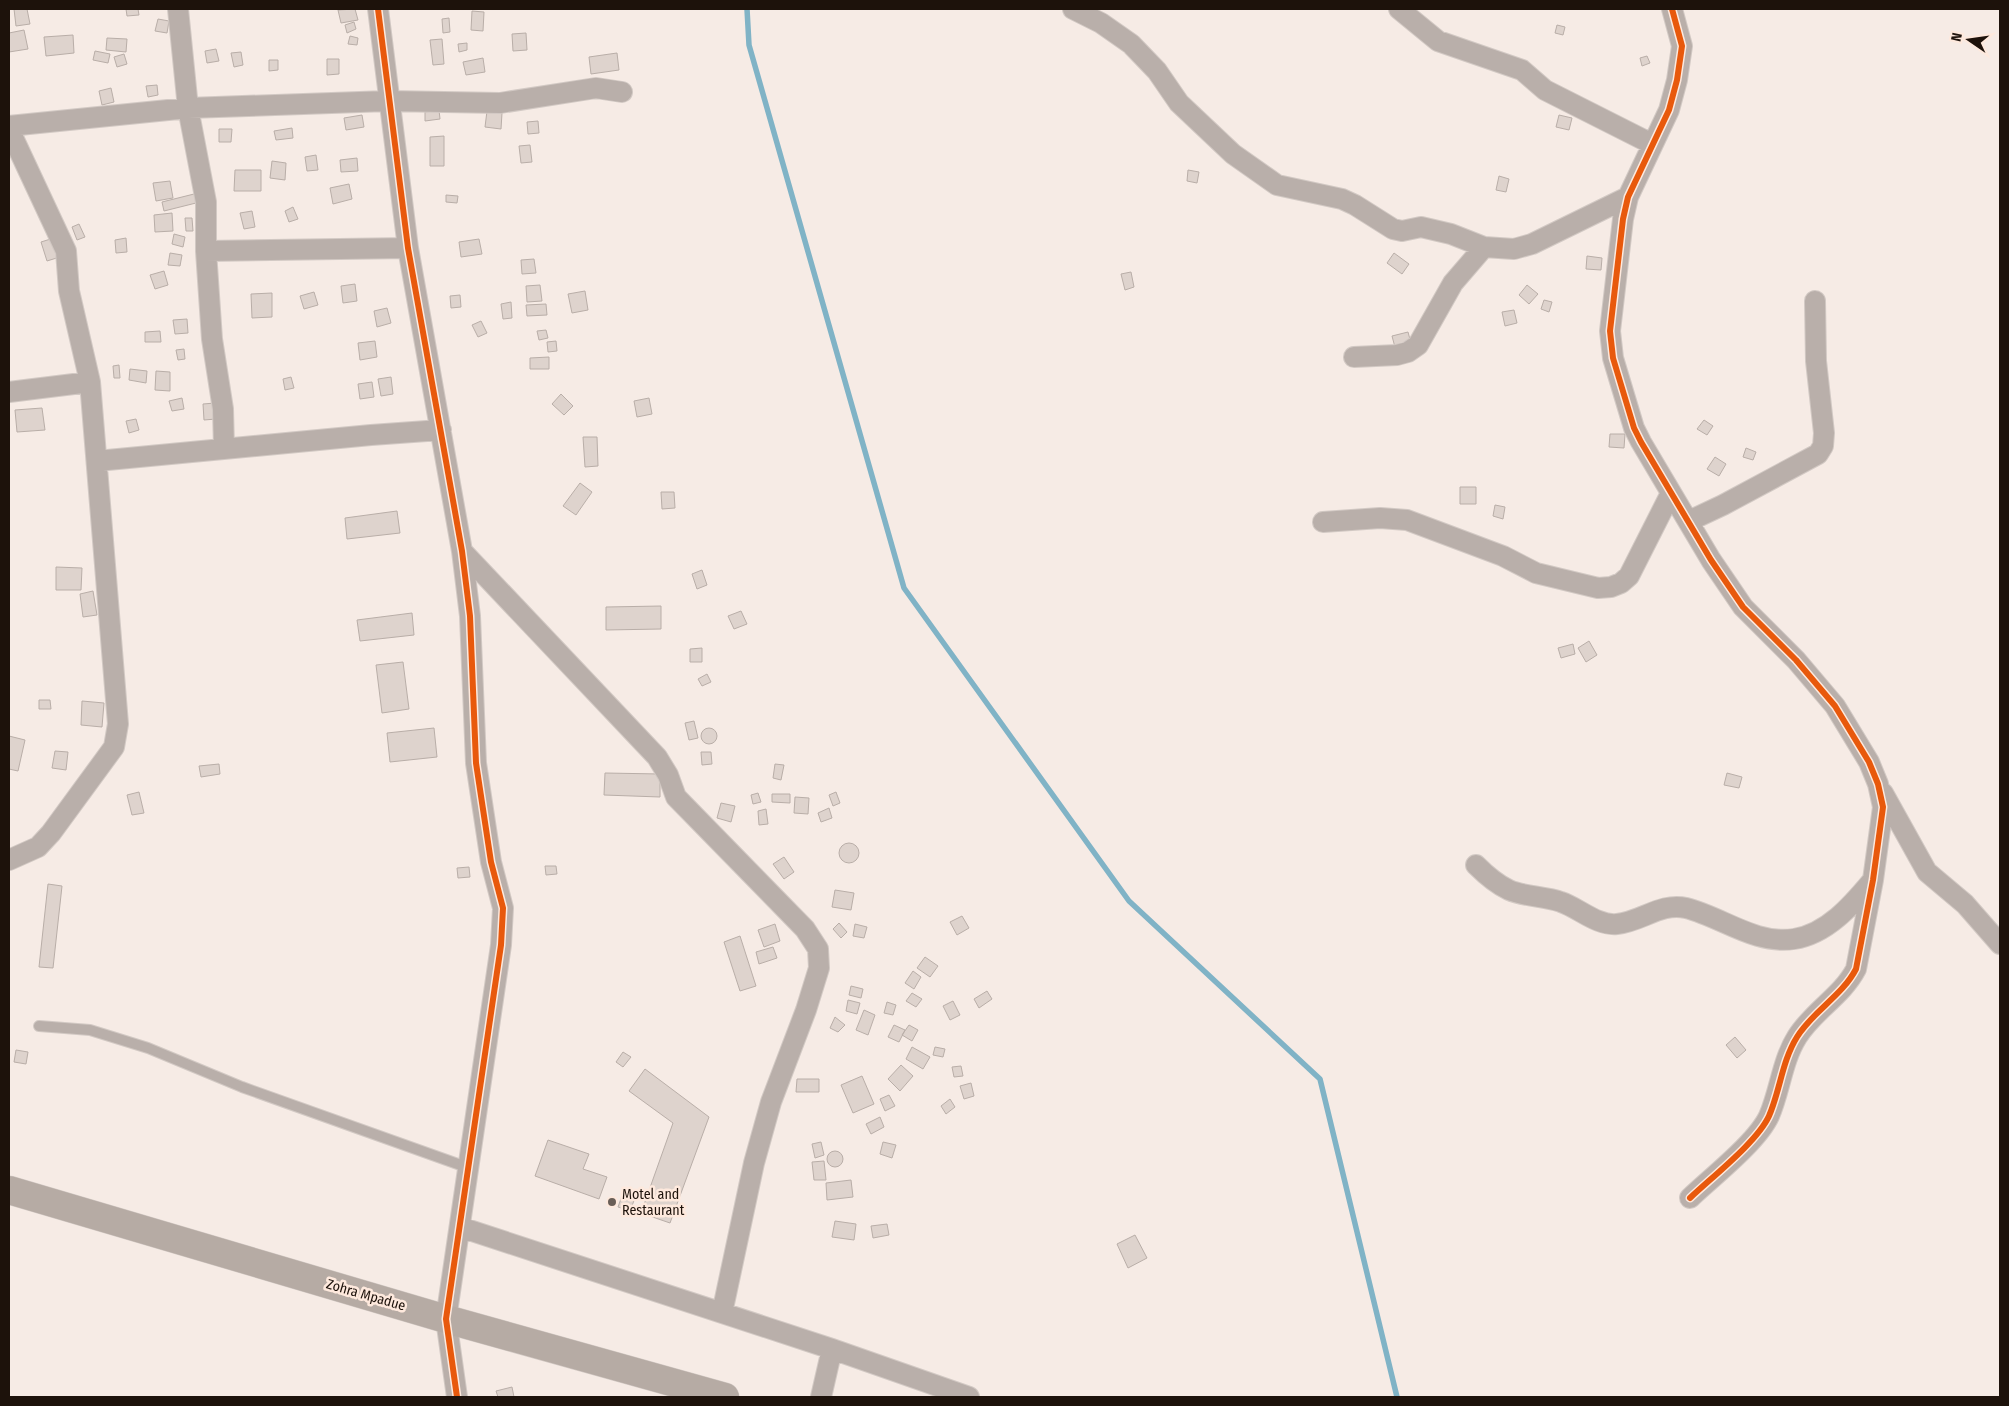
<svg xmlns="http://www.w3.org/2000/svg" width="2009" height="1406" font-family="'Fira Sans Condensed',sans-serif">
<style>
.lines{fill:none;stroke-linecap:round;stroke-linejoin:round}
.stream{stroke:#80b3c6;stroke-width:5.5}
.building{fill:#ded3cd;stroke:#b9aea8}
.lane-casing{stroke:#d2c9c4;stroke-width:12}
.street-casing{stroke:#d2c9c4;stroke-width:22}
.highway-casing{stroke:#d2c9c4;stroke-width:29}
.lane{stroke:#b9afaa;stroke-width:10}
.street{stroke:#b9afaa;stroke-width:20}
.highway{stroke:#b6aba4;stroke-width:28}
.cycleway-casing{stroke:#fee9dd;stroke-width:9}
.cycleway{stroke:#e8590c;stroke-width:6}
.poi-dot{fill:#695e57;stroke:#fee9dd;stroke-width:2}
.labels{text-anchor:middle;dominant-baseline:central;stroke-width:5;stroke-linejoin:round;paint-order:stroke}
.poi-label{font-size:14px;fill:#1d120b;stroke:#fee9dd;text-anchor:start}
.street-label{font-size:14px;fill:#1d120b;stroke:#fee9dd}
</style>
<rect width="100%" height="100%" fill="#f6ebe5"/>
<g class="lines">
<path class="stream" d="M747 9 749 45 904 588 1129 901 1320 1079 1397 1397"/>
</g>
<path class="building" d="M14 9H27L30 24 16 26Z
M126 9H138L139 15 127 16Z
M355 9 358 20 341 23 338 10Z
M472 11 484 12 483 31 471 30Z
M449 18 450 32 443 33 442 19Z
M158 19 169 21 167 33 155 31Z
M354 22 356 29 347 33 345 25Z
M1557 25 1565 27 1563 35 1555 33Z
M24 30 28 49 9 52V33Z
M526 33 527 50 513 51 512 34Z
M73 35 74 53 46 56 44 37Z
M350 36 358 38 357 45 348 44Z
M107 38 127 39 126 52 106 50Z
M442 39 444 64 433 65 430 40Z
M467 43V50L459 52 458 44Z
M216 49 219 61 207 63 205 51Z
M95 51 110 54 108 63 93 60Z
M241 52 243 65 234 67 231 53Z
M617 53 619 70 591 74 589 57Z
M124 54 127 64 117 67 114 57Z
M1647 56 1650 63 1642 66 1640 58Z
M483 58 485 72 466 75 463 62Z
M327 59H339V74L327 75Z
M269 60H278V70L269 71Z
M157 85 158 95 148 97 146 86Z
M111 88 114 102 102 105 99 91Z
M439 110 440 119 425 121V112Z
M487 111 502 113 501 129 485 127Z
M362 115 364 127 346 130 344 118Z
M1559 115 1572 118 1569 130 1556 127Z
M538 121 539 133 528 134 527 122Z
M292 128 293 138 276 140 274 131Z
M219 129H232L231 142H219Z
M444 136V166H430V137Z
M530 145 532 162 521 163 519 146Z
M316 155 318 170 307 171 305 157Z
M357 158 358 171 341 172 340 160Z
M272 161 286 163 285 180 270 178Z
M235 170H261V191H234Z
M1188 170 1199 172 1197 183 1187 181Z
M1499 176 1509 179 1506 192 1496 190Z
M170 181 173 198 156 201 153 183Z
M349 184 352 199 333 204 330 188Z
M198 193 200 202 164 211 162 202Z
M446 195 458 196 457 203 446 202Z
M293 207 298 219 289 222 285 211Z
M252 211 255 227 244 229 240 213Z
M172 213 173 231 155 232 154 215Z
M185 218H192L193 231H186Z
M79 224 85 237 77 240 72 227Z
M174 234 185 237 183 247 172 244Z
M57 237 63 256 47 261 41 242Z
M126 238 127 252 116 253 115 240Z
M479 239 482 254 461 257 459 242Z
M170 253 182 255 180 266 168 265Z
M1394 253 1409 264 1402 274 1387 263Z
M1587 256 1602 258 1601 270 1586 269Z
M534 259 536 273 522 274 521 260Z
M164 271 168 285 155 289 150 275Z
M1131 272 1134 287 1125 290 1121 274Z
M355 284 357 301 343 303 341 286Z
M540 285 542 301 527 302 526 286Z
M1527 285 1538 294 1529 304 1519 295Z
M585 291 588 310 572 313 568 294Z
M314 292 318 305 304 309 300 296Z
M272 293V317L252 318 251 294Z
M460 295 461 307 451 308 450 296Z
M1544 300 1552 302 1549 312 1541 309Z
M511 302 512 318 503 319 501 304Z
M546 304 547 315 527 316 526 305Z
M387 308 391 323 377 327 374 311Z
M1514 310 1517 323 1505 326 1502 312Z
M187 319 188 333 175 334 173 320Z
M481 321 487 333 478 337 472 325Z
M546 330 548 338 539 340 537 331Z
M160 331 161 342H145V332Z
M1408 332 1412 347 1396 351 1392 336Z
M375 341 377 357 360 360 358 343Z
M556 341 557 351 548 352 547 342Z
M184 349 185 359 178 360 176 350Z
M549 357V369H530V358Z
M119 365 120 378H114L113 366Z
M130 369 147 371 146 383 129 380Z
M156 371 170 372V391L155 390Z
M291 377 294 388 285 390 283 379Z
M391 377 393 394 381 396 378 379Z
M372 382 374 397 360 399 358 384Z
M561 394 573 406 564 415 552 404Z
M182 398 184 409 172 411 169 401Z
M649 398 652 414 637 417 634 401Z
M215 403 216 419 204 420 203 404Z
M42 408 45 430 17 432 15 410Z
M136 419 139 430 129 433 126 421Z
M1704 420 1713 426 1707 435 1697 429Z
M1610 434H1625L1624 448 1609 447Z
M583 437H597L598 466 585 467Z
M1746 448 1756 452 1753 460 1743 457Z
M1715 457 1726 464 1719 476 1707 469Z
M580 483 592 492 576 515 563 506Z
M1460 487H1476V504H1460Z
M661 492H674L675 508 662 509Z
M1495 505 1505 507 1503 519 1493 516Z
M397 511 400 533 347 539 345 518Z
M56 567 82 568 81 590H56Z
M702 570 707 585 697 589 692 574Z
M93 591 97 615 83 617 80 594Z
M661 606V629L606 630V607Z
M741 611 747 624 734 629 728 616Z
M412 613 414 635 360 641 357 620Z
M1589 641 1597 655 1586 662 1578 648Z
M1573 644 1575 654 1561 658 1558 648Z
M702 648V662H690V649Z
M403 662 409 709 382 713 376 665Z
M707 674 711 682 702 686 698 679Z
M39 700H50L51 709H39Z
M82 701 104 703 102 727 81 725Z
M694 721 698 738 689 740 685 723Z
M701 736a8 8 0 1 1 16 0a8 8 0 1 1-16 0Z
M434 728 437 757 390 762 387 733Z
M9 736 25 740 18 771 9 769Z
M55 751 68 752 66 770 52 768Z
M701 752H711L712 764 702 765Z
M219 764 220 774 201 777 199 766Z
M775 764 784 765 781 780 773 778Z
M605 773 660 774V797L604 795Z
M1727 773 1742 777 1739 788 1724 785Z
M139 792 144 813 132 815 127 795Z
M836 792 840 803 833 806 829 795Z
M758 793 761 802 753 804 751 795Z
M772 794H790V803L772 802Z
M795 797 809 798 808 814 794 813Z
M721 803 735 806 731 822 717 818Z
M829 808 832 818 821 822 818 813Z
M766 809 768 824 759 825 758 811Z
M839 853a10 10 0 1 1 20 0a10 10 0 1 1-20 0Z
M784 857 794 872 784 879 773 864Z
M545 866H556L557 874 546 875Z
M469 867 470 877 458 878 457 868Z
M48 884 62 886 53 968 39 967Z
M835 890 854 893 851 910 832 907Z
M962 916 969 928 957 935 950 922Z
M839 923 847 932 841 938 833 929Z
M775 924 780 941 764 947 758 930Z
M855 924 867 927 864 938 853 936Z
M740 936 756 986 740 991 724 942Z
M773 947 777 958 759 964 756 952Z
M925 957 938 966 930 977 917 968Z
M913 971 921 977 914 989 905 983Z
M851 986 863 989 861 998 849 995Z
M987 991 992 999 979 1008 974 999Z
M912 993 922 999 916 1007 906 1001Z
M848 1000 860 1003 857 1014 846 1011Z
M953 1001 960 1015 950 1020 943 1006Z
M887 1002 896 1005 893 1015 884 1013Z
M864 1010 875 1015 868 1035 856 1030Z
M835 1017 845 1025 838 1032 830 1028Z
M894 1025 905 1030 899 1042 888 1037Z
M909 1025 918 1030 912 1041 902 1035Z
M1735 1037 1746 1050 1737 1058 1726 1045Z
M912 1047 930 1057 923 1069 906 1059Z
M935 1047 945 1049 943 1057 933 1055Z
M16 1050 28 1052 26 1064 14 1062Z
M623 1052 631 1057 623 1067 616 1062Z
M901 1065 913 1076 900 1091 888 1079Z
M961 1066 963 1076 954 1077 952 1067Z
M645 1069 709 1117 670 1223 641 1213 673 1123 629 1091Z
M862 1076 874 1104 853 1113 841 1085Z
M797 1079H819V1092H796Z
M971 1083 974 1096 964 1099 960 1086Z
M889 1095 895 1106 885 1111 880 1099Z
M950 1099 955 1107 946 1114 941 1106Z
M880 1117 884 1127 871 1134 866 1124Z
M548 1140 589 1154 583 1169 607 1177 599 1199 535 1176Z
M821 1142 824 1155 815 1158 812 1144Z
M883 1142 896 1145 892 1158 880 1154Z
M827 1159a8 8 0 1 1 16 0a8 8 0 1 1-16 0Z
M824 1161 826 1180H814L812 1162Z
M851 1180 853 1197 827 1200 826 1183Z
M623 1193 635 1198 630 1211 618 1207Z
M835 1221 856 1224 854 1240 832 1237Z
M887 1224 889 1235 873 1238 871 1226Z
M1135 1235 1147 1258 1128 1268 1117 1244Z
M512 1387 514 1397H498L496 1391Z"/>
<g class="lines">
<defs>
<path id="lane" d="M39 1026 90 1030 148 1048 242 1087 469 1168"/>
<path id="street" d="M178 9 188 108 206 202V251L212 339 223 409 224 448
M378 9 408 248 462 551 470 616 476 763 491 862 503 908 501 945 446 1319 457 1397
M1073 9 1101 23 1131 44 1157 71 1179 103 1233 154 1277 185 1342 199 1355 205 1393 229 1402 231 1421 227 1451 234 1484 247 1514 249 1532 244 1628 197
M1399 9 1438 41 1522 70 1545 90 1652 144
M1672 9 1682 46 1677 80 1669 110 1628 197 1623 219 1610 331 1613 358 1634 428 1641 442 1711 560 1743 607 1796 660 1835 706 1869 762 1878 784 1883 807 1873 880 1856 969C1842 996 1813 1011 1797 1037 1782 1061 1780 1091 1769 1116 1757 1142 1712 1177 1690 1198
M9 126 188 108 388 101 500 103 596 88 622 92
M9 129 66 251 69 291 90 382 118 724 114 747 51 833 38 847 9 860
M206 251 408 248
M1354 357 1397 355 1408 352 1418 345 1453 283 1484 247
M9 392 90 382
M97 461 371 435 441 430
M1689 521 1723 505 1818 454 1823 446 1824 433 1816 361 1815 301
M1323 522 1380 518 1407 520 1503 556 1536 573 1598 588 1611 587 1621 583 1629 576 1670 495
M462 551 657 757 668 775 676 797 805 929 818 949 819 968 806 1010 771 1102 754 1163 722 1313
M1883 793 1927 872 1965 904 2000 944
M1476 865C1486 875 1496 884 1509 890 1525 897 1545 896 1561 902 1579 908 1597 926 1617 924 1641 922 1661 902 1686 908 1722 917 1755 945 1794 939 1827 934 1852 905 1872 881
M460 1227 832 1349 969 1397
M821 1397 832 1349"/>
<path id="highway" d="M9 1190 446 1319 725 1397"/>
</defs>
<use href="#lane" class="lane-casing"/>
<use href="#street" class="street-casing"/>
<use href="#highway" class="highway-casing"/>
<use href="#lane" class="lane"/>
<use href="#street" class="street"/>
<use href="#highway" class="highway"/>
<defs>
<path id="cycleway" d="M378 9 408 248 462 551 470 616 476 763 491 862 503 908 501 945 446 1319 457 1397
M1672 9 1682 46 1677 80 1669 110 1628 197 1623 219 1610 331 1613 358 1634 428 1641 442 1711 560 1743 607 1796 660 1835 706 1869 762 1878 784 1883 807 1873 880 1856 969C1842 996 1813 1011 1797 1037 1782 1061 1780 1091 1769 1116 1757 1142 1712 1177 1690 1198"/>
</defs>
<use href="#cycleway" class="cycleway-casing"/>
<use href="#cycleway" class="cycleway"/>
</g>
<circle class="poi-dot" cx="612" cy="1202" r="5"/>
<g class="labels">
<g class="poi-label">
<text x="622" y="1194">Motel and<tspan x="622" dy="16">Restaurant</tspan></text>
</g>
<g class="street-label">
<text transform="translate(366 1295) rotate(16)">Zohra Mpadue</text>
</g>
</g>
<rect width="2009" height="1406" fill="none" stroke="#1d120b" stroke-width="20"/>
<g transform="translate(1969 40) rotate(283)" stroke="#fee9dd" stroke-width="4" paint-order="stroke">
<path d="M0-4L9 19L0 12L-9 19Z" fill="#1d120b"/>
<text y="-8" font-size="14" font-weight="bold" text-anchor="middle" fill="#1d120b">N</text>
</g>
</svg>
